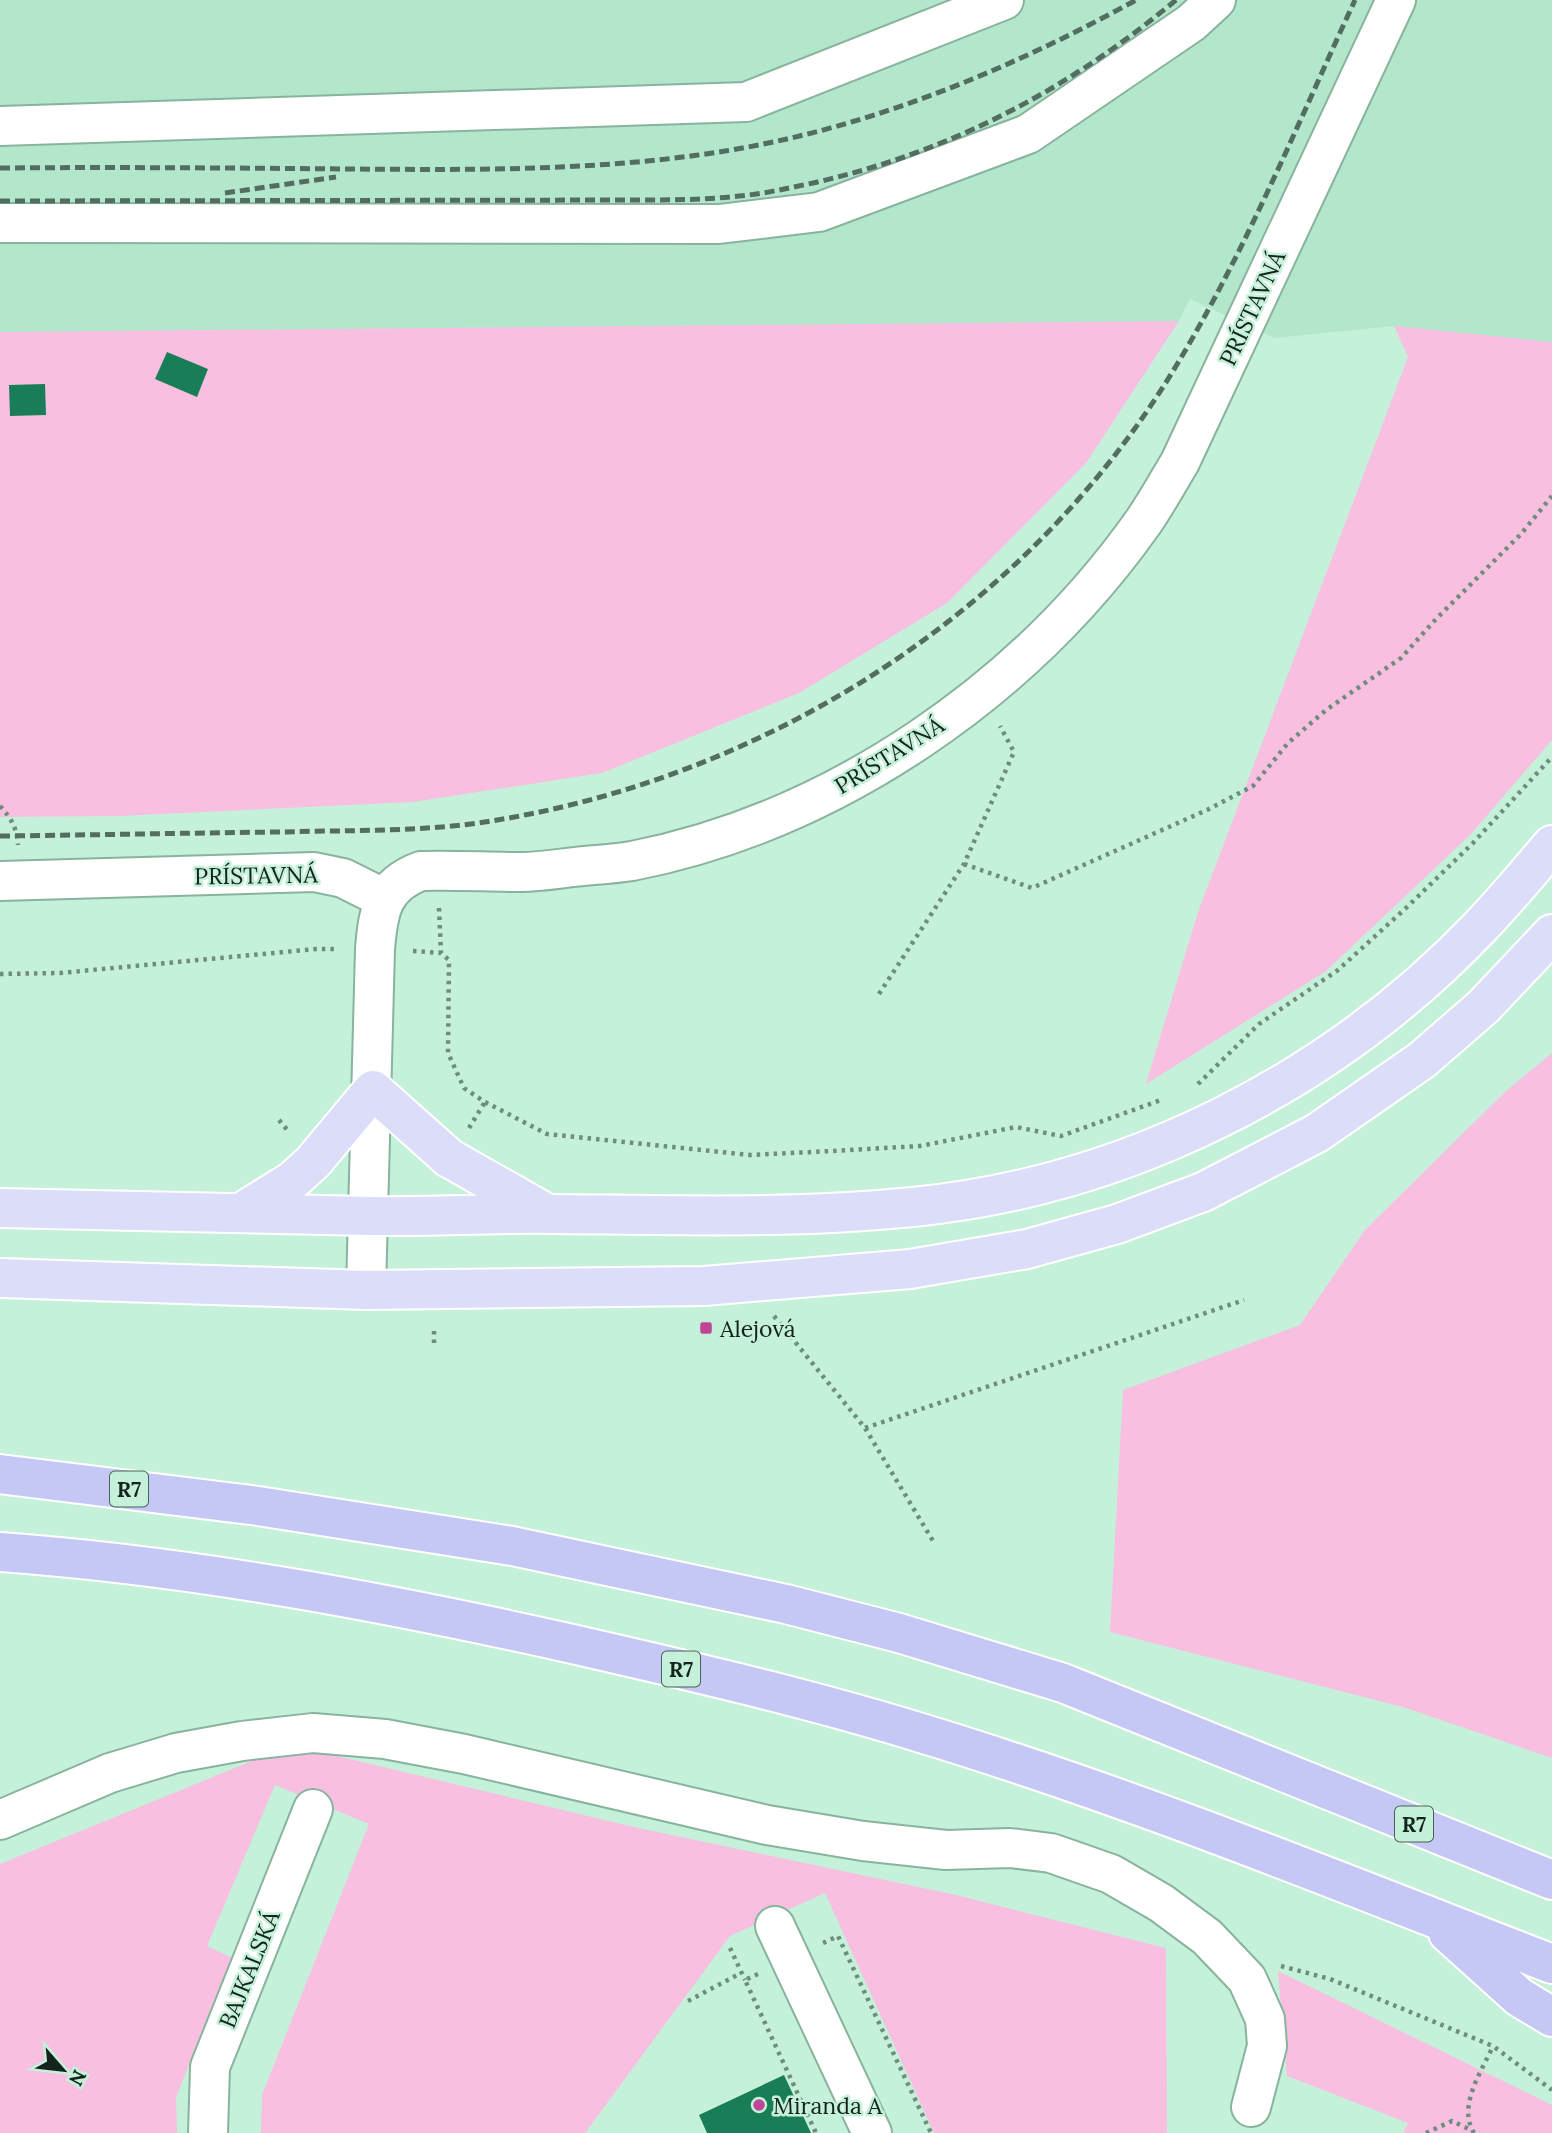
<svg xmlns="http://www.w3.org/2000/svg" width="1552" height="2133" font-family="Lora,serif">
<style>
.built{fill:#b3e7cc}
.green{fill:#f8bfe1}
.building{fill:#197e58}
.lines{fill:none;stroke-linecap:round;stroke-linejoin:round}
.minor-casing{stroke:#88b39d;stroke-width:42}
.major-casing{stroke:#fff;stroke-width:42}
.highway-casing{stroke:#fff;stroke-width:42}
.path{stroke:#6e8d7d;stroke-width:4.5;stroke-dasharray:3.5 5;stroke-linecap:butt}
.minor{stroke:#fff;stroke-width:38}
.major{stroke:#dcddf8;stroke-width:38}
.highway{stroke:#c5c7f4;stroke-width:38}
.rail{stroke:#536e60;stroke-width:5;stroke-dasharray:10 5;stroke-linecap:butt}
.poi-dot{fill:#bf4598;stroke:#c5f1da;stroke-width:2.5}
.labels{text-anchor:middle;dominant-baseline:central;stroke-width:5;stroke-linejoin:round;paint-order:stroke}
.shield{fill:#c5f1da;stroke:#486255;stroke-width:2}
.shield-label{font-size:21px;font-weight:bold;fill:#13241c}
.street-label{font-size:23px;fill:#13241c;stroke:#c5f1da}
.poi-label{font-size:23px;fill:#13241c;stroke:#c5f1da;text-anchor:start}
</style>
<rect width="100%" height="100%" fill="#c5f1da"/>
<path class="built" d="M0 0H1552V342L1394 326 1274 338 1190 299 1179 321 0 332Z"/>
<path class="green" d="M1179 321 1086 463 947 603 799 693 602 773 413 802 119 816 0 817V332Z
M1394 326 1552 342V740L1470 835 1326 971 1146 1084 1198 912 1408 357Z
M1552 1053V1758L1403 1707 1110 1632 1123 1390 1300 1325 1365 1230 1505 1092Z
M291 1745 634 1827 956 1895 1166 1948 1167 2133H934L825 1893 730 1936 585 2133H261L262 2095 369 1824 275 1785 207 1946 232 1958 176 2097 177 2133H0V1864Z
M1278 1971 1552 2105V2133H1403L1408 2123 1287 2076Z"/>
<path class="building" d="M167 352 208 369 197 397 155 379Z
M45 384 46 415 10 416 9 385Z
M784 2075 811 2133H707L699 2115Z"/>
<g class="lines">
<defs>
<path id="minor" d="M0 126 746 102 1004 0
M0 223 719 224 819 212 1028 134 1191 23 1216 0
M0 881 314 872 343 878 385 899
M366 1290 375 949C378 912 382 885 421 871 454 870 488 872 521 872 539 872 557 869 574 867 593 865 613 864 632 861 835 821 1025 690 1144 521 1157 502 1168 482 1180 462L1396 0
M0 1820 110 1773 176 1753 242 1741 313 1733 385 1739 464 1754 767 1825 863 1841 946 1850 1010 1848 1051 1853 1111 1874 1161 1903 1207 1937 1247 1979 1265 2019 1267 2046 1251 2107
M775 1926 872 2133
M208 2133 210 2067 313 1809"/>
<path id="major" d="M0 1208C123 1210 246 1214 369 1216 430 1217 492 1213 553 1214 673 1215 793 1219 913 1207 1127 1186 1332 1082 1480 927 1505 901 1528 873 1552 845
M242 1212 292 1181 313 1162 373 1090 449 1158 546 1213
M0 1278 366 1290 704 1286 910 1269 1027 1249 1117 1224 1203 1192 1317 1133 1422 1060 1483 1007 1552 934"/>
<path id="highway" d="M0 1474 258 1506 512 1546 786 1604 899 1633 1063 1683 1552 1880
M0 1552C191 1566 380 1601 568 1643 686 1670 804 1697 921 1733 1135 1798 1343 1883 1552 1964
M1448 1933 1519 1997 1552 2017"/>
</defs>
<use href="#minor" class="minor-casing"/>
<use href="#major" class="major-casing"/>
<use href="#highway" class="highway-casing"/>
<path class="path" d="M0 806C11 818 17 828 18 845
M964 864 1032 888 1207 810 1253 786 1288 743 1326 710 1401 658 1436 619 1521 534 1552 496
M439 908 441 953
M413 951 441 953 449 960 448 1053 464 1088 485 1102 547 1134 750 1155 832 1151 920 1146 1016 1127 1061 1136 1161 1100
M0 974 60 973 316 949H338
M879 994 964 864 1014 752 1000 726
M1198 1084 1259 1024 1338 970 1406 908 1473 843 1552 757
M279 1120 289 1132
M469 1128 485 1102
M774 1316 865 1428 933 1541
M434 1343V1326
M865 1428 1244 1300
M823 1943 838 1936 931 2133
M730 1948 745 1980
M1281 1966 1330 1979 1493 2046 1552 2090
M758 1974 745 1980 816 2133
M688 2001 741 1973
M1426 2133 1452 2121 1471 2130
M1474 2133C1457 2106 1482 2071 1493 2046"/>
<use href="#minor" class="minor"/>
<use href="#major" class="major"/>
<use href="#highway" class="highway"/>
<path class="rail" d="M0 168C117 167 234 168 351 169 476 170 602 171 725 151 869 128 1009 70 1136 0
M225 193 336 177
M0 201 638 200C672 200 705 200 739 196 764 194 788 188 813 183 950 152 1068 90 1176 0
M0 836C94 835 187 833 281 832 349 830 425 832 491 821 768 777 1027 611 1173 371 1244 255 1298 123 1355 0"/>
</g>
<g class="poi-dot">
<rect x="699" y="1321" width="14" height="14" rx="3.5"/>
<circle cx="759" cy="2105" r="7"/>
</g>
<g class="labels">
<g class="shield">
<rect x="110" y="1471.5" width="38" height="35" rx="5"/>
<rect x="662" y="1651.5" width="38" height="35" rx="5"/>
<rect x="1395" y="1806.5" width="38" height="35" rx="5"/>
</g>
<g class="shield-label">
<text x="129" y="1489">R7</text>
<text x="681" y="1669">R7</text>
<text x="1414" y="1824">R7</text>
</g>
<g class="street-label">
<text transform="translate(1252 308) rotate(-65)">PRÍSTAVNÁ</text>
<text transform="translate(889 755) rotate(-32)">PRÍSTAVNÁ</text>
<text transform="translate(256 875) rotate(-1)">PRÍSTAVNÁ</text>
<text transform="translate(249 1969) rotate(-68)">BAJKALSKÁ</text>
</g>
<g class="poi-label">
<text x="720" y="1328">Alejová</text>
<text x="773" y="2105">Miranda A</text>
</g>
</g>
<g transform="translate(63 2070) rotate(118)" stroke="#c5f1da" stroke-width="5" paint-order="stroke">
<path d="M0-5L12 26L0 18L-12 26Z" fill="#13241c"/>
<text y="-10" font-size="19" font-weight="bold" text-anchor="middle" fill="#13241c">N</text>
</g>
</svg>
